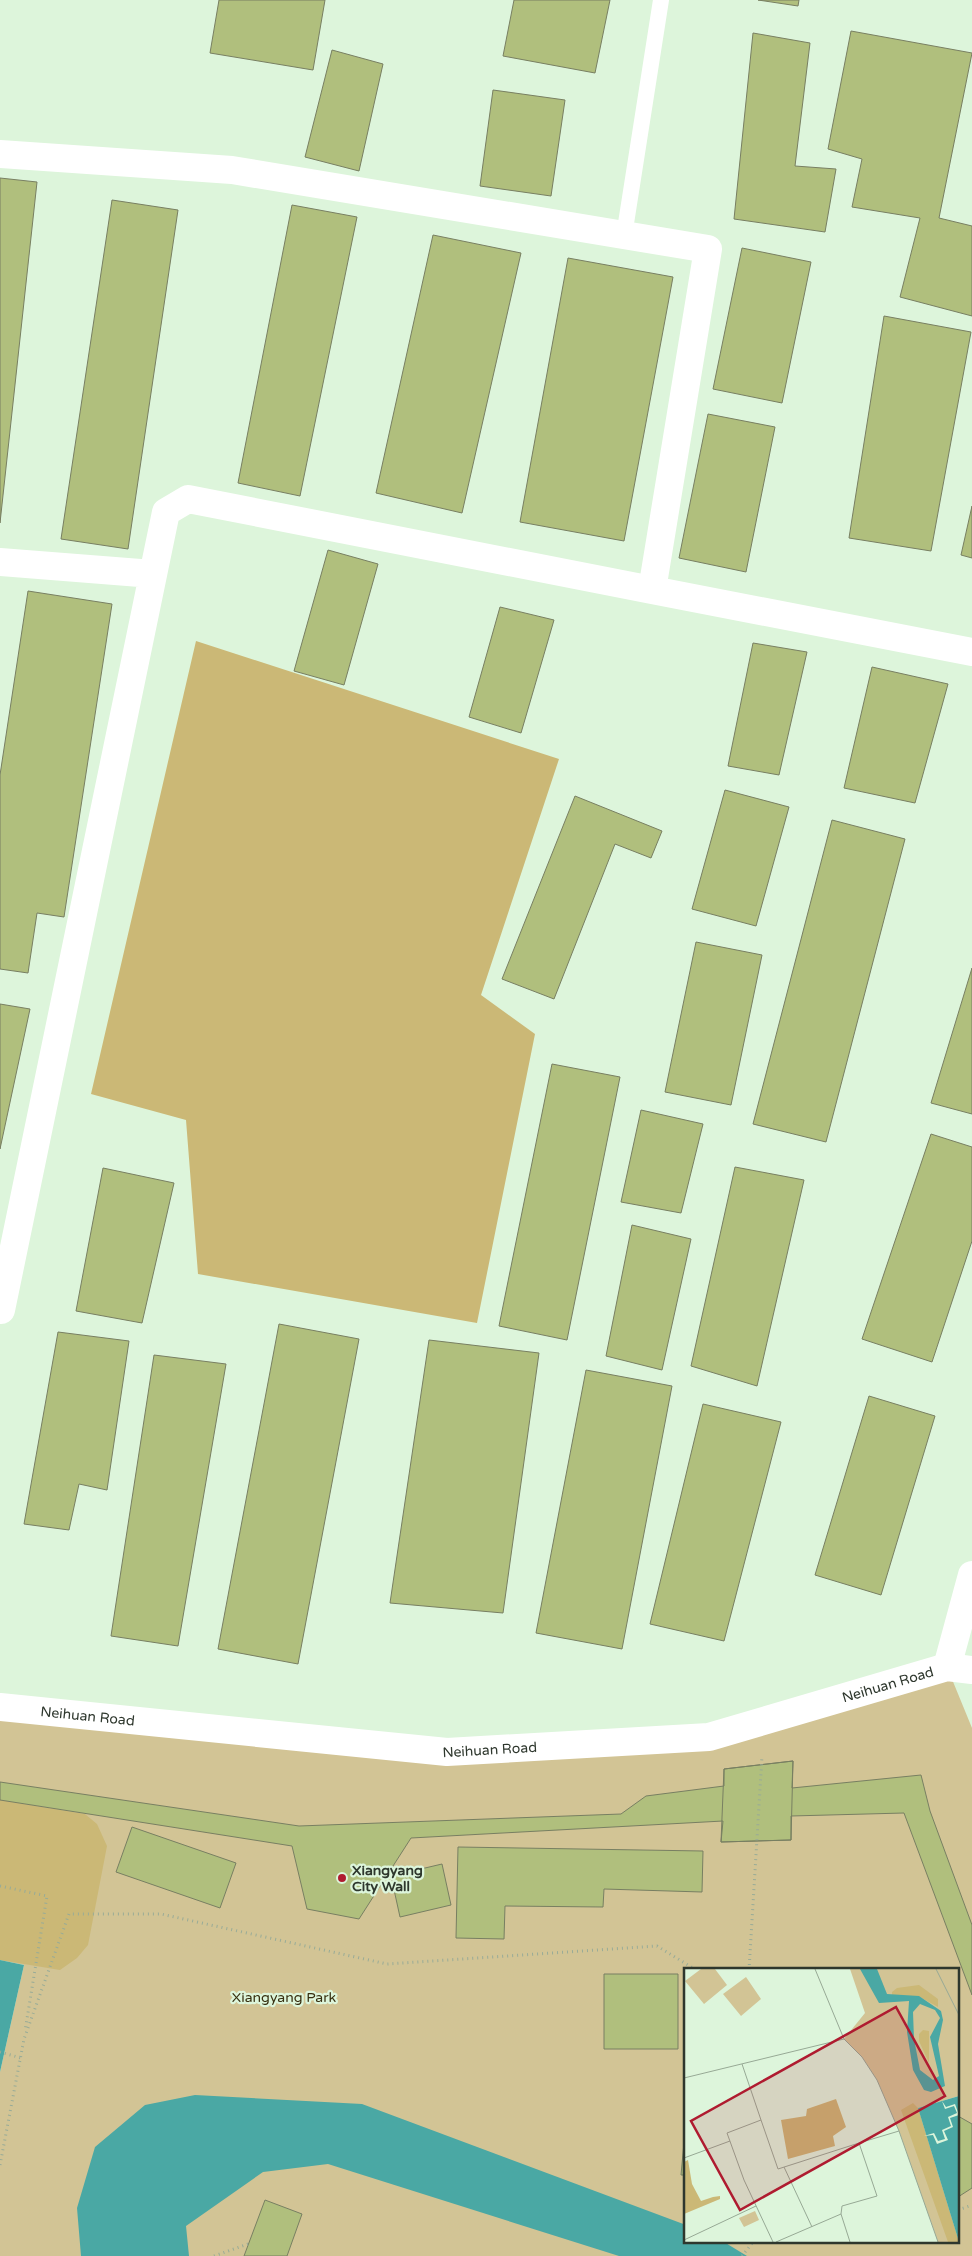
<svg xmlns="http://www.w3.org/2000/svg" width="972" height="2256" font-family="'Varela Round',sans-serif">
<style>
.green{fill:#d2c495;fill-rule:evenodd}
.forest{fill:#cbb876}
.water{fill:#4aa8a4}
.building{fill:#b0bf7d;stroke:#787f62}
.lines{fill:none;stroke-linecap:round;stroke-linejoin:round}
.path{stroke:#98ab97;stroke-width:3;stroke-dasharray:1 4;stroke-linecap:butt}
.service{stroke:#fff;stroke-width:16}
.minor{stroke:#fff;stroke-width:28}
.tertiary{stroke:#fff;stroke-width:28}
.poi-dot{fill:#af1b30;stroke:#ddf5db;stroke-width:2}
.labels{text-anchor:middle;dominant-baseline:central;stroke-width:4.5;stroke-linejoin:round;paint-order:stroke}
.street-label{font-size:14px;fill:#2e372d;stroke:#ddf5db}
.poi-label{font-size:14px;font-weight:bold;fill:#2e372d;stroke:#ddf5db;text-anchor:start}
.park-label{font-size:14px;fill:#372f10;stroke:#ddf5db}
.inset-road{fill:none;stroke:#97a995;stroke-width:1}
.view{fill:#af1b30;fill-opacity:0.15;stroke:#af1b30;stroke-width:2.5}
.inset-edge{fill:none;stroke:#2e372d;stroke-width:2.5}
</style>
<rect width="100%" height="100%" fill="#ddf5db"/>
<path class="green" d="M947 1667 972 1728V2256H0V2072L24 1965 0 1960V1707L447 1752 709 1737ZM686 1970H958V2242H686Z"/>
<path class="forest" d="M196 641 559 759 481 995 535 1034 477 1323 198 1274 186 1120 91 1094Z
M0 1800 85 1814 97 1824 107 1846 88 1945 77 1958 60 1970 0 1960Z"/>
<path class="water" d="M0 1960 24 1965 0 2072Z
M195 2095 362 2104 686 2225V2242H724L747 2256H619L328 2164 263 2172 186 2226 189 2256H81L77 2208 95 2147 145 2105Z"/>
<path class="building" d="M219 0H325L313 70 210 53Z
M514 0H610L595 73 503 56Z
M758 0H799L798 6Z
M851 31 972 53 939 218 972 226V316L900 297 920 218 852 207 862 159 828 149Z
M753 33 810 43 795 166 836 169 825 232 734 219Z
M332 50 383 64 359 171 305 157Z
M493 90 565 100 551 196 480 186Z
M0 178 37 182 0 523Z
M112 200 178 210 128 549 61 539Z
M292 205 357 217 300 496 238 483Z
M433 235 521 253 462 513 376 493Z
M742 248 811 262 782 403 713 389Z
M568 258 673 277 624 541 520 522Z
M884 316 971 332 931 551 849 538Z
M708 414 775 427 746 572 679 558Z
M972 506V558L961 555Z
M328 550 378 564 344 685 294 671Z
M28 591 112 604 64 917 37 913 28 973 0 969V775Z
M500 607 554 620 521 733 469 717Z
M753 643 807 652 779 775 728 766Z
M872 667 948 684 915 803 844 788Z
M725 790 789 807 756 926 692 909Z
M575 796 662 831 651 858 615 844 554 999 502 979Z
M832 820 905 839 826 1142 753 1124Z
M696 942 762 955 731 1105 665 1092Z
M972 968V1114L931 1103Z
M0 1004 30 1009 0 1149Z
M552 1064 620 1077 567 1340 499 1326Z
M641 1110 703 1124 681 1213 621 1202Z
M931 1134 972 1147V1241L932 1362 862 1339Z
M735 1167 804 1180 757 1386 691 1366Z
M103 1168 174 1183 142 1323 76 1311Z
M632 1225 691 1239 662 1370 606 1356Z
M279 1324 359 1339 298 1664 218 1649Z
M58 1332 129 1341 107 1490 79 1484 69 1530 24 1524Z
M429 1340 539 1353 503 1613 390 1603Z
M154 1355 226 1364 178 1646 111 1636Z
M586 1370 672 1386 622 1649 536 1633Z
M869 1396 935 1416 881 1595 815 1575Z
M703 1404 781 1422 724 1641 650 1624Z
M793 1761 792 1788 921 1775 930 1811 972 1925V1995L904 1813 791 1816V1840L721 1842 723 1821 411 1838 359 1919 307 1909 292 1846 0 1800V1782L299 1826 621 1814 646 1796 724 1786V1769Z
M793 1761 791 1840 721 1842 724 1769Z
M132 1827 236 1863 220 1908 116 1872Z
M458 1847 703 1851 702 1892 604 1889 603 1907 505 1906 504 1939 456 1938Z
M442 1864 451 1905 400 1917 391 1876Z
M604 1974H678V2049H604Z
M958 2116 972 2124V2188L958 2197Z
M686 2121V2175H681Z
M265 2200 302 2214 287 2256H244Z"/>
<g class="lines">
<path class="path" d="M0 1886 47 1896 25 2031
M749 1970 762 1756
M0 2052 21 2058
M0 2165 24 2039 69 1914H161L387 1964 657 1946 696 1970
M958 2210 972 2205
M214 2256 248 2244
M742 2256 753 2242"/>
<path class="service" d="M624 236 661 0"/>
<path class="minor" d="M0 154 232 170 708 249 652 590 972 652
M0 562 153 574
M1 1310 166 512 188 499 652 590
M947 1667 972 1575"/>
<path class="tertiary" id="s1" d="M0 1707 447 1752 709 1737 947 1667 972 1670"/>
</g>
<circle class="poi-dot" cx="342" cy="1878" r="5"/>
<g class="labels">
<g class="street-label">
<text stroke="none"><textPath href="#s1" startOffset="898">Neihuan Road</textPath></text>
<text stroke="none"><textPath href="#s1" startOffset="88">Neihuan Road</textPath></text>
<text stroke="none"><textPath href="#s1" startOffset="492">Neihuan Road</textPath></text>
</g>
<g class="poi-label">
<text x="352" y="1870">Xiangyang<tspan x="352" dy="16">City Wall</tspan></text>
</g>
<g class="park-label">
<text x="284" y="1997">Xiangyang Park</text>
</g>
</g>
<g transform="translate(684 1968)">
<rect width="275" height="275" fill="#ddf5db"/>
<path d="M17 1H31L43 17 20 36 1 13ZM166 1H275V128L234 140 275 274H254L215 163 193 112 178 89 160 71 181 45ZM62 9 77 31 57 48 39 26ZM71 243 75 252 60 259 55 250Z" fill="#d2c495"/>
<path d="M235 17 254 31V39L234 28 208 29V24L213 20ZM239 62 245 63V95L235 73V66ZM152 131 162 159 149 168 151 178 104 191 97 152 122 148 123 141ZM229 135 234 140 275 274H264L217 142ZM4 192 8 216 17 233 29 229 36 228V231L0 246V194Z" fill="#cbb876"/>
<path d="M176 1H193L203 26 235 28 257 43 259 52 254 76 261 118 247 124 240 122 229 102 223 64 225 33 195 35ZM236 36 251 42 256 50 246 69 255 108 249 112 236 102 230 71 229 44ZM275 128V274L234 140Z" fill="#4aa8a4" fill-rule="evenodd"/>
<path d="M258 133 262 139 271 136 275 147 266 150 269 159 260 163 264 172 253 176 249 167 240 168 250 165 254 173 261 171 258 162 267 158 264 149 273 145 270 138 261 141Z" fill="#ddf5db"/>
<path class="inset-road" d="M131 1 160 71 178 89 193 112 215 163 254 274M252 1 275 47M58 96 77 152 43 165 60 212 89 274M0 110 160 71M77 152 94 201 175 175M0 190 46 173M100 199 128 259M157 246 158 238 193 228 175 175 215 163M157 246 166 274M0 272 72 238M92 274 157 246"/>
<path class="view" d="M212 39 261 128 56 242 7 153Z"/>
<rect width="275" height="275" class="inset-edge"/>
</g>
</svg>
